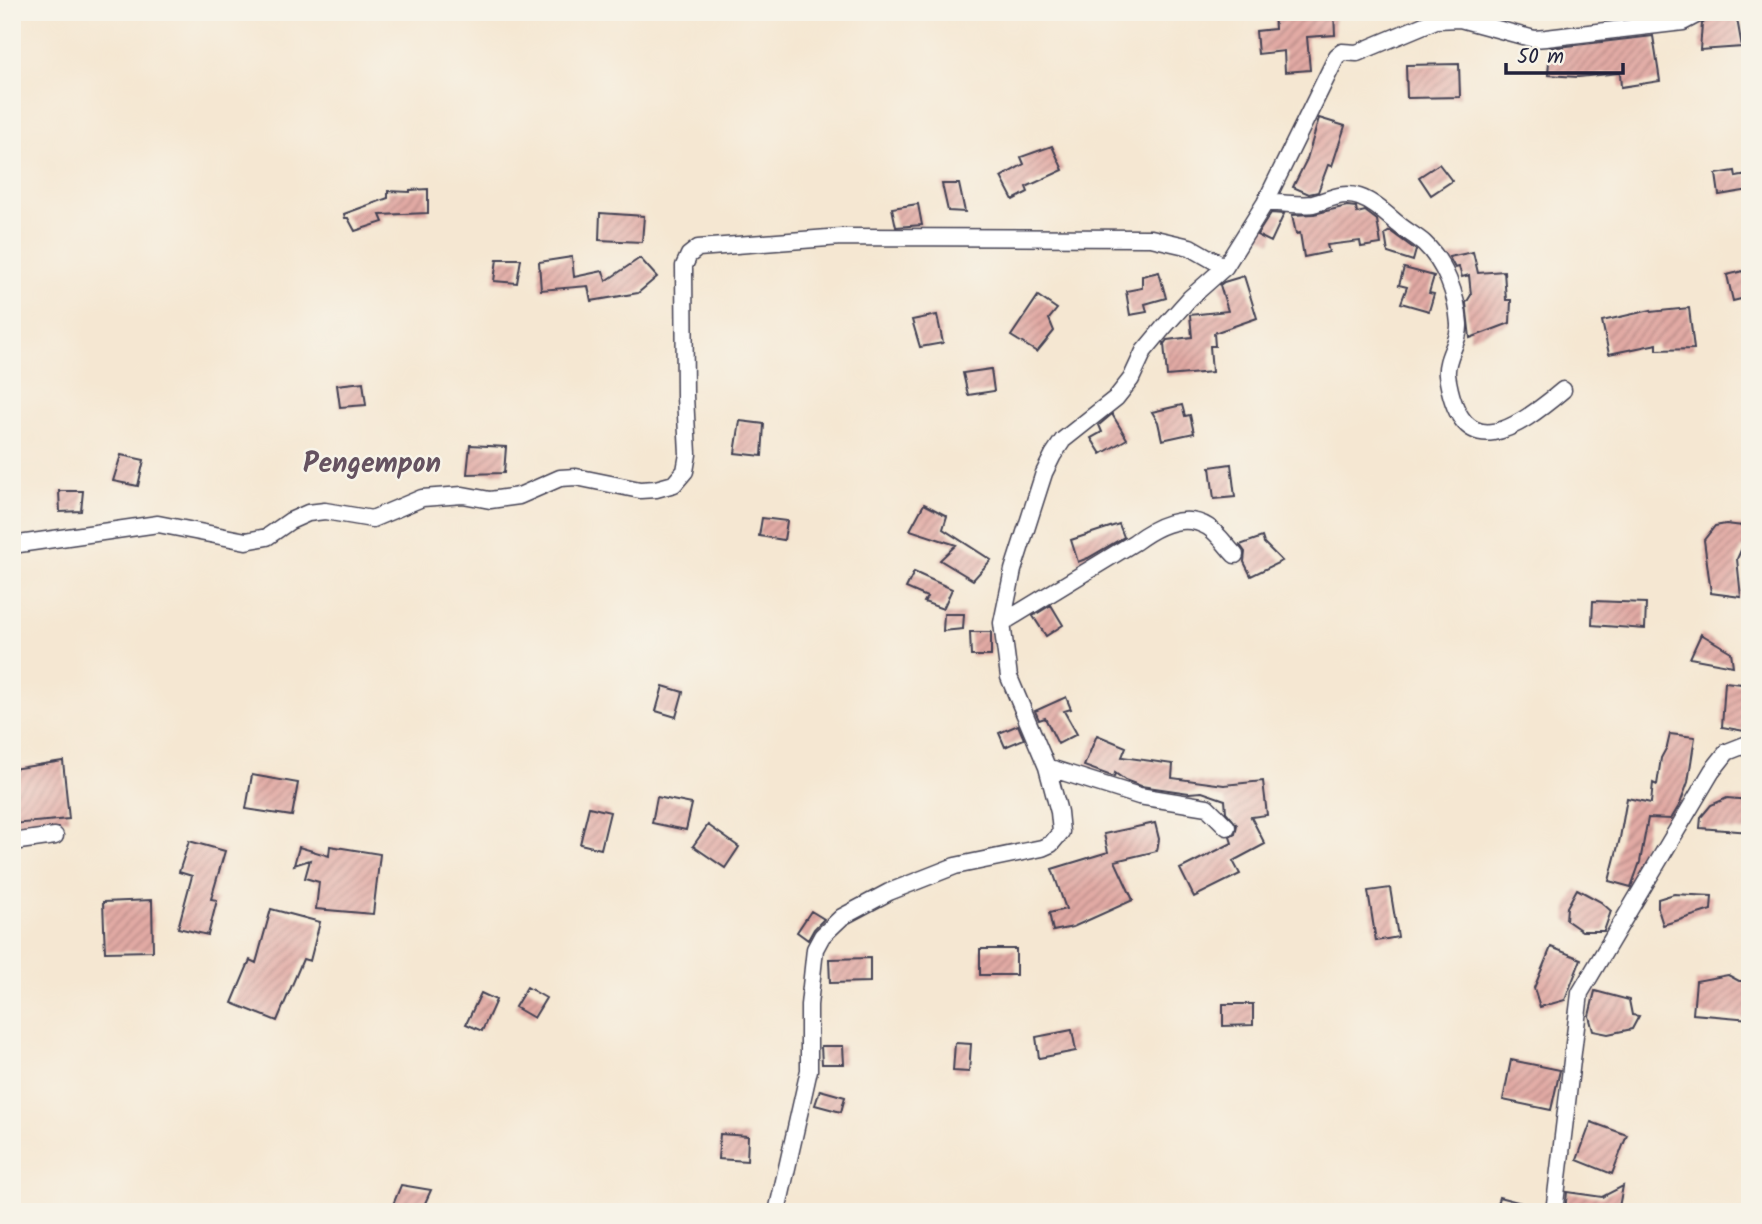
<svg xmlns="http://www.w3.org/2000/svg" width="1762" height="1224" font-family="Kalam,sans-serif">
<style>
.building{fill:url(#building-hatch)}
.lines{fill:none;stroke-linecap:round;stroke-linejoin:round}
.minor-casing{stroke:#424052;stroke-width:19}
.minor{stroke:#fff;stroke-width:16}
.labels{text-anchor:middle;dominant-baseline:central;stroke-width:5;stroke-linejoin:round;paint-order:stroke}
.quarter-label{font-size:28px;font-weight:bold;fill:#655260;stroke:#f7f3e8}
</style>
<defs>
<pattern id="building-hatch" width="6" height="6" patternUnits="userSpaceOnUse" patternTransform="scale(1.75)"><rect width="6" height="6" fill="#e2aaa4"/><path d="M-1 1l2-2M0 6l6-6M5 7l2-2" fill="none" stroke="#b78a87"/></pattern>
</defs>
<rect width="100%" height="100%" fill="#f7f3e8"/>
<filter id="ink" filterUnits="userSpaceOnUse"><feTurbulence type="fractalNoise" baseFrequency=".0143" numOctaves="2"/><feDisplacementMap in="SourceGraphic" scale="14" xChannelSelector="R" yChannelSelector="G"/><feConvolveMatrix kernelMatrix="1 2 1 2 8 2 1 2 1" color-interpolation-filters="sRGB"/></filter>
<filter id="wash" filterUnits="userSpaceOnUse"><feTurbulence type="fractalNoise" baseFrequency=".00686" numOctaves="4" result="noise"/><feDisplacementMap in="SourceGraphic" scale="28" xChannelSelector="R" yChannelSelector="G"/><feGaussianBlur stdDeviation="1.57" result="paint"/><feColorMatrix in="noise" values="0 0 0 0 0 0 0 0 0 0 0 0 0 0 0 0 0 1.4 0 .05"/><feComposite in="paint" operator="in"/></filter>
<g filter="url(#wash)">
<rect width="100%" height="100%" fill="#f5e7d2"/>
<g id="blocks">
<path class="building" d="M1274 12H1334L1335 35 1307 37 1310 70 1285 72 1284 51 1258 54 1256 31 1275 29Z
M1736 13 1742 47 1700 50 1702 24 1711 16Z
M1653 36 1660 81 1621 87 1620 73 1578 77 1548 75 1550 48Z
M1459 64 1460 97 1407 98 1406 65Z
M1319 118 1345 126 1332 166 1328 165 1318 192 1309 194 1293 187 1307 159Z
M1052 146 1063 170 1026 187 1028 192 1013 200 1001 177 1024 164 1021 157Z
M1439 164 1452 181 1431 195 1419 177Z
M1735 171 1736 177 1748 175 1750 190 1719 195 1716 174Z
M942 184H959L965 212 948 211Z
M428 189V213L380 215 383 222 355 231 348 218H345L344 214 388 198V191L410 192V190Z
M918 204 922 225 896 227 892 208Z
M1347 206 1356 207 1357 213 1365 211 1377 220 1381 244 1361 247 1360 241 1327 245 1329 252 1304 257 1300 233 1296 234 1292 215 1314 214Z
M600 213 644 216 642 242 599 240Z
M1271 213 1284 214 1271 242 1257 235Z
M1390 231 1416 250 1413 261 1388 253 1385 234Z
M1473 252 1478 273 1504 271 1506 300H1511L1510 323 1470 338 1466 303 1471 295 1469 275 1462 277 1459 267 1455 268 1449 257Z
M572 257 574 277 603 271 606 281 640 258 657 277 638 293 591 301 588 286 541 290 539 262Z
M497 259H521L517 283 494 281Z
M1404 268 1434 276 1429 293 1434 294 1429 311 1401 303 1407 287 1399 285Z
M1743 271 1749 297 1733 301 1727 275Z
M1159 272 1166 298 1145 304 1147 312 1130 315 1126 291 1142 288V276Z
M1244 276 1257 318 1214 333 1215 346H1210L1212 372 1167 376 1164 344 1167 340 1192 337 1190 315 1228 311 1220 285 1224 282Z
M1038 296 1057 309 1049 319 1054 331 1037 352 1011 336Z
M1689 308 1694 349 1657 350V344L1609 354 1602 321 1651 310V312Z
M937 315 943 343 920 347 912 320Z
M991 369 994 391 968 395 963 373Z
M363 382 366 405 340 407 337 385Z
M1182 405 1185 416 1190 415 1194 433 1162 440 1158 422 1152 412Z
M1112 414 1127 439 1101 454 1091 438 1102 432 1099 425Z
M740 421 764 424 762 456 735 453Z
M470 445 506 447 504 473 467 474Z
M121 455 144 460 138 486 113 481Z
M1231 464 1235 497 1214 499 1210 467Z
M59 491H83L81 511 60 512Z
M924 504 947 516 943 529 991 560 973 580 940 560 956 545 910 530Z
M762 518 787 521 784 540 759 536Z
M1119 524 1124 537 1088 558 1078 562 1071 540Z
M1726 524 1743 526 1750 531V547L1742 548 1737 559 1741 597 1711 593 1704 540 1715 526Z
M1262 537 1264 543 1282 561 1251 576 1244 562 1245 552 1240 545Z
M914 572 952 589 943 609 924 602 927 597 906 588Z
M1593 601 1646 603 1645 629 1592 625Z
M1051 605 1063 625 1046 636 1033 616Z
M944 614H964L963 629 943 631Z
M970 632H991V656H971Z
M1701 634 1731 652 1733 666 1690 658Z
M1725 682 1750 685V732L1722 727Z
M663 686 683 692 676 717 656 711Z
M1066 697 1071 709 1064 711 1077 734 1058 744 1045 718 1039 720 1035 711Z
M1018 725 1024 739 1005 747 999 733Z
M1670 734 1695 737 1688 782 1680 804 1671 819 1648 818 1640 862 1631 887 1609 881 1620 838 1627 798 1651 803 1653 783 1657 785 1661 758 1667 747Z
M1097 735 1126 747 1122 757 1173 764 1172 778 1224 785 1263 781 1267 815 1251 817 1265 844 1233 861 1240 874 1194 897 1180 869 1232 843 1230 837 1235 834 1237 825 1226 812 1225 800 1202 792 1189 793 1141 786 1125 780 1115 773 1114 777 1084 766Z
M63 761 69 819 12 824V769Z
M252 775 298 783 292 816 246 809Z
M657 797 692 804 686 830 652 823Z
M1727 798 1750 800V832L1700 828 1701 817 1711 805Z
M589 807 610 812 601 849 580 844Z
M1155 823 1159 839 1157 851 1115 861 1133 900 1073 927 1053 931 1049 913 1066 909 1052 869 1108 852 1104 834Z
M708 825 739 847 725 868 693 846Z
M189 841 225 851 211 899 217 900 208 935 178 928 192 876 179 872Z
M330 846 380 854 373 914 316 909 319 882 305 878 310 860 294 865 299 847 329 856Z
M1390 888 1398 937 1376 941 1368 891Z
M1577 889 1601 902 1611 911 1604 931H1582L1566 920 1567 907Z
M1674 894 1712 896 1711 910 1663 925 1658 909V899Z
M152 900 153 951 105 952 103 902Z
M271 909 320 922 310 961 303 959 277 1021 232 1003 250 960 256 963Z
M811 911 824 919 814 929 808 940 797 932Z
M1551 947 1581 959 1565 1000 1540 1007 1534 988Z
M980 949H1016V975H980Z
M870 958V982L830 983 829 959Z
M1728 975 1739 981H1750V1019L1693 1014 1696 981Z
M527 987 546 998 534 1018 515 1007Z
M1595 991 1629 1000 1632 1015 1639 1016 1632 1029 1608 1034 1593 1031 1589 1016Z
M481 993 496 1000 482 1031 466 1024Z
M1223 1004H1253V1025L1223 1026Z
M1072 1030 1076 1051 1039 1058 1036 1037Z
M955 1043 971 1044 969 1072 953 1071Z
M821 1046H843L844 1064H822Z
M1511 1060 1560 1070 1551 1110 1503 1100Z
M820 1090 845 1097 841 1112 815 1105Z
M1591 1122 1627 1135 1612 1174 1577 1160Z
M720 1134 748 1136 747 1161 718 1159Z
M401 1185 431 1190 421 1212H390Z
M1623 1186 1619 1207 1603 1204 1598 1212H1565L1567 1192 1602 1197Z
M1499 1197 1540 1208 1539 1212H1495Z"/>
</g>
</g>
<g filter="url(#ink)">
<use href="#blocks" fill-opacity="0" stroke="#424052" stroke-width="2"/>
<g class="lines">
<defs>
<path id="minor" d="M1265 203C1280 202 1298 206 1313 204 1329 200 1342 191 1359 197 1374 202 1386 214 1398 224 1406 231 1416 236 1424 243 1445 263 1457 295 1459 324 1460 342 1445 357 1447 375 1461 468 1517 429 1563 390
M12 545 158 524 246 541 267 537 290 521 308 513 325 511 372 519 422 498 463 495 490 500 519 496 560 478 576 477 640 490 656 489 674 484 685 471 688 454 685 396 684 266 689 255 698 248 841 237 1151 238 1190 247 1225 267
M1002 623 1135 542C1155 527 1184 512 1208 527 1218 533 1226 546 1235 555
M1047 767 1139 796 1207 807 1227 827
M12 842 55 836
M777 1212 809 1070V1005L815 949 822 936 842 917 889 892 955 866 1042 848 1051 844 1061 832 1059 812 1047 767 1009 677 1002 623 1013 570 1044 473 1053 455 1063 440 1116 398 1131 379 1144 351 1164 327 1190 298 1225 267 1265 203 1337 56 1342 52 1357 53 1436 20 1460 19 1534 39 1546 38 1683 22 1702 12
M1554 1212 1580 993 1712 771 1727 752 1750 743"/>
</defs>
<use href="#minor" class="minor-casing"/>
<use href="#minor" class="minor"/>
</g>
</g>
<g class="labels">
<g class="quarter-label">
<text x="372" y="464">Pengempon</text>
</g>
</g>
<rect width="1762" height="1224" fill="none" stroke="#f7f3e8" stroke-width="42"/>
<path d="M1506 63v10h117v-10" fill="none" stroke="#22223b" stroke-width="3.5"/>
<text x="1517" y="63" font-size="21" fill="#22223b" stroke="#f7f3e8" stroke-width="5" paint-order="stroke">50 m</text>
</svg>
